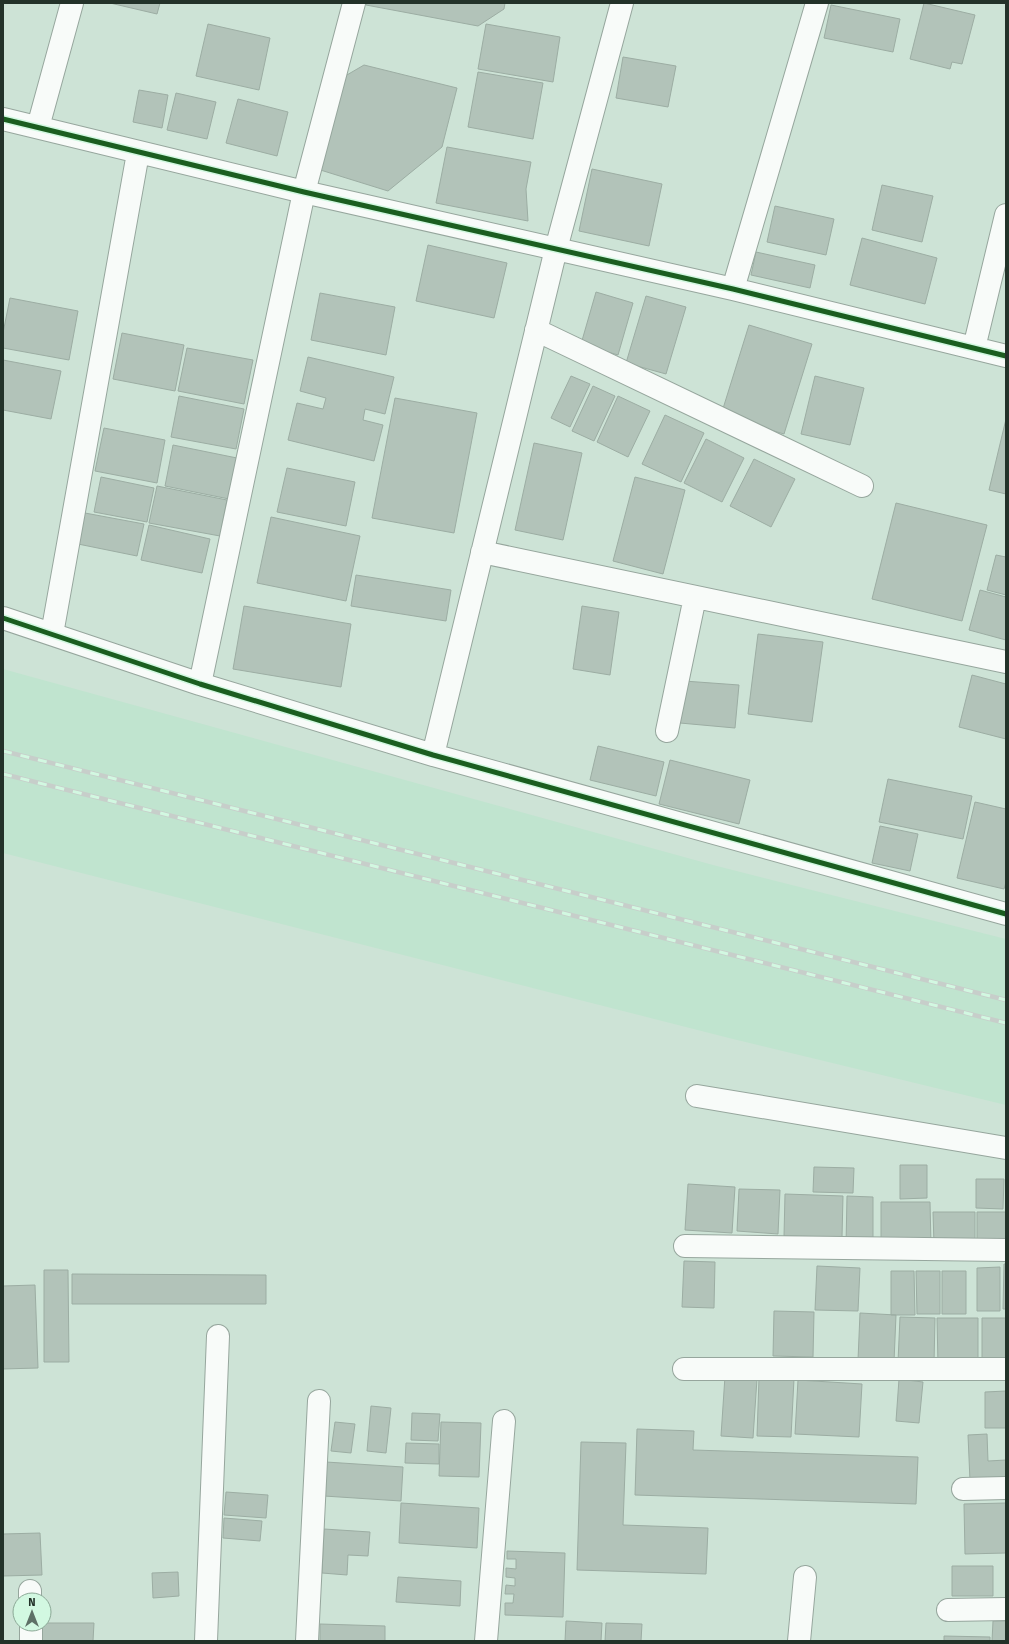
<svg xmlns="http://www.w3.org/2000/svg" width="1009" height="1644" font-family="'Fira Sans',sans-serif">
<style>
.built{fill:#c0e4cf}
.building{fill:#b2c3b9;stroke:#9cada3}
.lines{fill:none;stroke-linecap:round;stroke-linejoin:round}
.minor-casing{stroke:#96a69d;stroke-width:24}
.minor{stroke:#f8fbf9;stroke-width:22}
.rail-casing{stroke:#c7ceca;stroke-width:4.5}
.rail{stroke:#d2f8e1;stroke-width:3;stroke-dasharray:9;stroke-linecap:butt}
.cycleway-casing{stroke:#d2f8e1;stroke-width:8}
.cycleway{stroke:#1b5e20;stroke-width:5}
</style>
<rect width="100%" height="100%" fill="#cde3d6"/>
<path class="built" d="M3 669 713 865 1006 939V1105L729 1038 3 853Z"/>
<path class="building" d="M110 3H160L157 14Z
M367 3H505L504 9 478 26 366 5Z
M924 3 975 15 962 64 952 62 950 69 910 59Z
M831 5 900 19 893 52 824 38Z
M208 24 270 38 259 90 196 76Z
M486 24 560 37 553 82 478 69Z
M623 57 676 66 668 107 616 98Z
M364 65 457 88 442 147 388 191 314 168 340 79Z
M478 72 543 83 533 139 468 127Z
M139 90 168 95 162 128 133 122Z
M176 93 216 102 207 139 167 130Z
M238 99 288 112 277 156 226 143Z
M447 147 531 162 526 189 528 221 436 203Z
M592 169 662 184 649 246 579 231Z
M882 185 933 196 922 242 872 230Z
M775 206 834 219 826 255 767 242Z
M862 238 937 258 925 304 850 285Z
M428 245 507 263 494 318 416 301Z
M756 252 815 265 810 288 751 275Z
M596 292 633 303 618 355 581 344Z
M320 293 395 307 386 355 311 340Z
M646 296 686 307 666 374 626 363Z
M10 298 78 311 69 360 3 348V333Z
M749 325 812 344 784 434 721 415Z
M122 333 184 345 175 391 113 379Z
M187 348 253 360 244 404 178 391Z
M308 357 394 377 385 414 365 409 363 420 383 425 374 461 288 440 297 403 323 409 326 398 300 391Z
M3 360 61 371 51 419 3 410Z
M571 376 590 384 570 427 551 418Z
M815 376 864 388 850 445 801 434Z
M593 386 615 396 594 441 572 431Z
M179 396 244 409 236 449 171 437Z
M618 396 650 411 628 457 597 442Z
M395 398 477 413 454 533 372 518Z
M665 415 704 433 681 482 642 464Z
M1006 419V494L989 490Z
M104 428 165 440 157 483 95 471Z
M706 439 744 458 722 502 684 483Z
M534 443 582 453 563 540 515 530Z
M173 445 237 458 229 499 165 486Z
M754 459 795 479 771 527 730 506Z
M287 468 355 482 346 526 277 512Z
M101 477 154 488 147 522 94 512Z
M635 477 685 490 663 574 613 561Z
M157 486 227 500 220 536 149 523Z
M896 503 987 525 962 621 872 599Z
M85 513 144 524 137 556 78 544Z
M271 517 360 536 346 601 257 583Z
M149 525 210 539 202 573 141 560Z
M996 555 1006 557V595L987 590Z
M356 575 451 590 446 621 351 606Z
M980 590 1006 597V640L969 630Z
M244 606 351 624 341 687 233 669Z
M582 606 619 612 610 675 573 669Z
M758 634 823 642 812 722 748 714Z
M972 675 1006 684V739L959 727Z
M684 681 739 685 735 728 680 723Z
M598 746 664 762 656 796 590 780Z
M670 760 750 780 739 824 659 804Z
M888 779 972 796 963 839 879 822Z
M975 802 1006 809V882L1004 889 957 878Z
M880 826 918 834 910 871 872 863Z
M900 1165H927V1198L900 1199Z
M814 1167 854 1168 853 1193 813 1192Z
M976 1179H1004L1003 1209 976 1208Z
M688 1184 735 1187 732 1233 685 1230Z
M739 1189 780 1190 778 1234 737 1231Z
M785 1194 843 1196 842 1237 784 1236Z
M847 1196 873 1197V1246H846Z
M881 1202H930L931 1245 881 1246Z
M933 1212H975V1244L934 1245Z
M977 1212H1006V1244H977Z
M684 1261 715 1262 714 1308 682 1307Z
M1004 1264H1006V1309H1003Z
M817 1266 860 1268 858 1311 815 1310Z
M1000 1267V1311H977V1268Z
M44 1270H68L69 1362H44Z
M891 1271H914L915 1315H891Z
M916 1271H940V1314H917Z
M942 1271H966V1314H942Z
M72 1274 266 1275V1304H72Z
M35 1285 38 1368 3 1369V1286Z
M774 1311 814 1312 813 1357 773 1356Z
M860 1313 896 1315 894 1362 858 1360Z
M900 1317 935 1318 934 1364 898 1362Z
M937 1318H978V1364L938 1365Z
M982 1318H1006V1362H982Z
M725 1376 757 1379 753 1438 721 1436Z
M759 1378 794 1379 791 1437 757 1436Z
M899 1379 923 1382 919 1423 896 1421Z
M798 1380 862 1384 859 1437 795 1434Z
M1006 1391V1428H985V1392Z
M371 1406 391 1408 386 1453 367 1451Z
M412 1413 440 1414 438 1441 411 1440Z
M335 1422 355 1424 351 1453 331 1451Z
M441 1422 481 1423 479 1477 439 1476Z
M637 1429 694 1431 693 1450 918 1457 916 1504 635 1495Z
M987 1434 988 1461 1006 1460V1479L970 1481 968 1435Z
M581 1442 626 1443 623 1525 708 1528 706 1574 577 1570Z
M406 1443 439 1444V1464L405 1463Z
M326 1462 403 1467 401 1501 324 1496Z
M226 1492 268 1495 266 1518 224 1515Z
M401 1503 479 1508 477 1548 399 1543Z
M1006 1503V1553L965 1554 964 1504Z
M224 1518 262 1521 260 1541 223 1538Z
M324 1529 370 1532 368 1556 348 1555 347 1575 322 1573Z
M40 1533 42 1575 3 1576V1534Z
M507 1551 565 1553 563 1617 505 1615V1603H513L514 1594H505L506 1585 515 1586V1578L506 1577V1568L516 1569V1559H507Z
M952 1566H993V1596H952Z
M178 1572 179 1596 153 1598 152 1573Z
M398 1577 461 1581 460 1606 396 1602Z
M566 1621 602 1623 601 1641H565Z
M993 1621H1006V1641H992Z
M44 1623H94L93 1641H41V1624Z
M606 1623 642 1624 641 1641H605Z
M320 1624 385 1626V1641H320Z
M944 1636 990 1637V1641H944Z"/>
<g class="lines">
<defs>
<path id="minor" d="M3 119 304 192 733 289 1006 356
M38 127 72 3
M733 289 817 3
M536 330 862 486
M974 348 1006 215
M482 552 1006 662
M3 618 200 684 433 755 1006 914
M52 634 138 153
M200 684 304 192 354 3
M667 731 695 597
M433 755 556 249 622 3
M697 1096 1006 1148
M685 1246 1006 1250
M684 1369H1006
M963 1489 1006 1488
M30 1591V1600
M948 1610 1006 1609
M31 1624V1641
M206 1641 218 1336
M307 1641 319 1401
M486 1641 504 1421
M799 1641 805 1577"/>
</defs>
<use href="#minor" class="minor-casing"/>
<use href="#minor" class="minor"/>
<defs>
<path id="rail" d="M3 751 1006 1000
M3 774 1006 1023"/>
</defs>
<use href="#rail" class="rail-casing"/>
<use href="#rail" class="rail"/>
<defs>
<path id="cycleway" d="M3 119 304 192 733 289 1006 356
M3 618 200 684 433 755 1006 914"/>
</defs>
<use href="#cycleway" class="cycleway-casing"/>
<use href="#cycleway" class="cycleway"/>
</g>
<rect width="1009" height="1644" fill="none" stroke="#233229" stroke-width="8"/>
<g transform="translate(32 1612)"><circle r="19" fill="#d2f8e1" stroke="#8ca997"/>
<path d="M0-3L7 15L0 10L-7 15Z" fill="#5e7066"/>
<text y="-6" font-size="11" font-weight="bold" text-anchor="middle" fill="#233229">N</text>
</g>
</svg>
